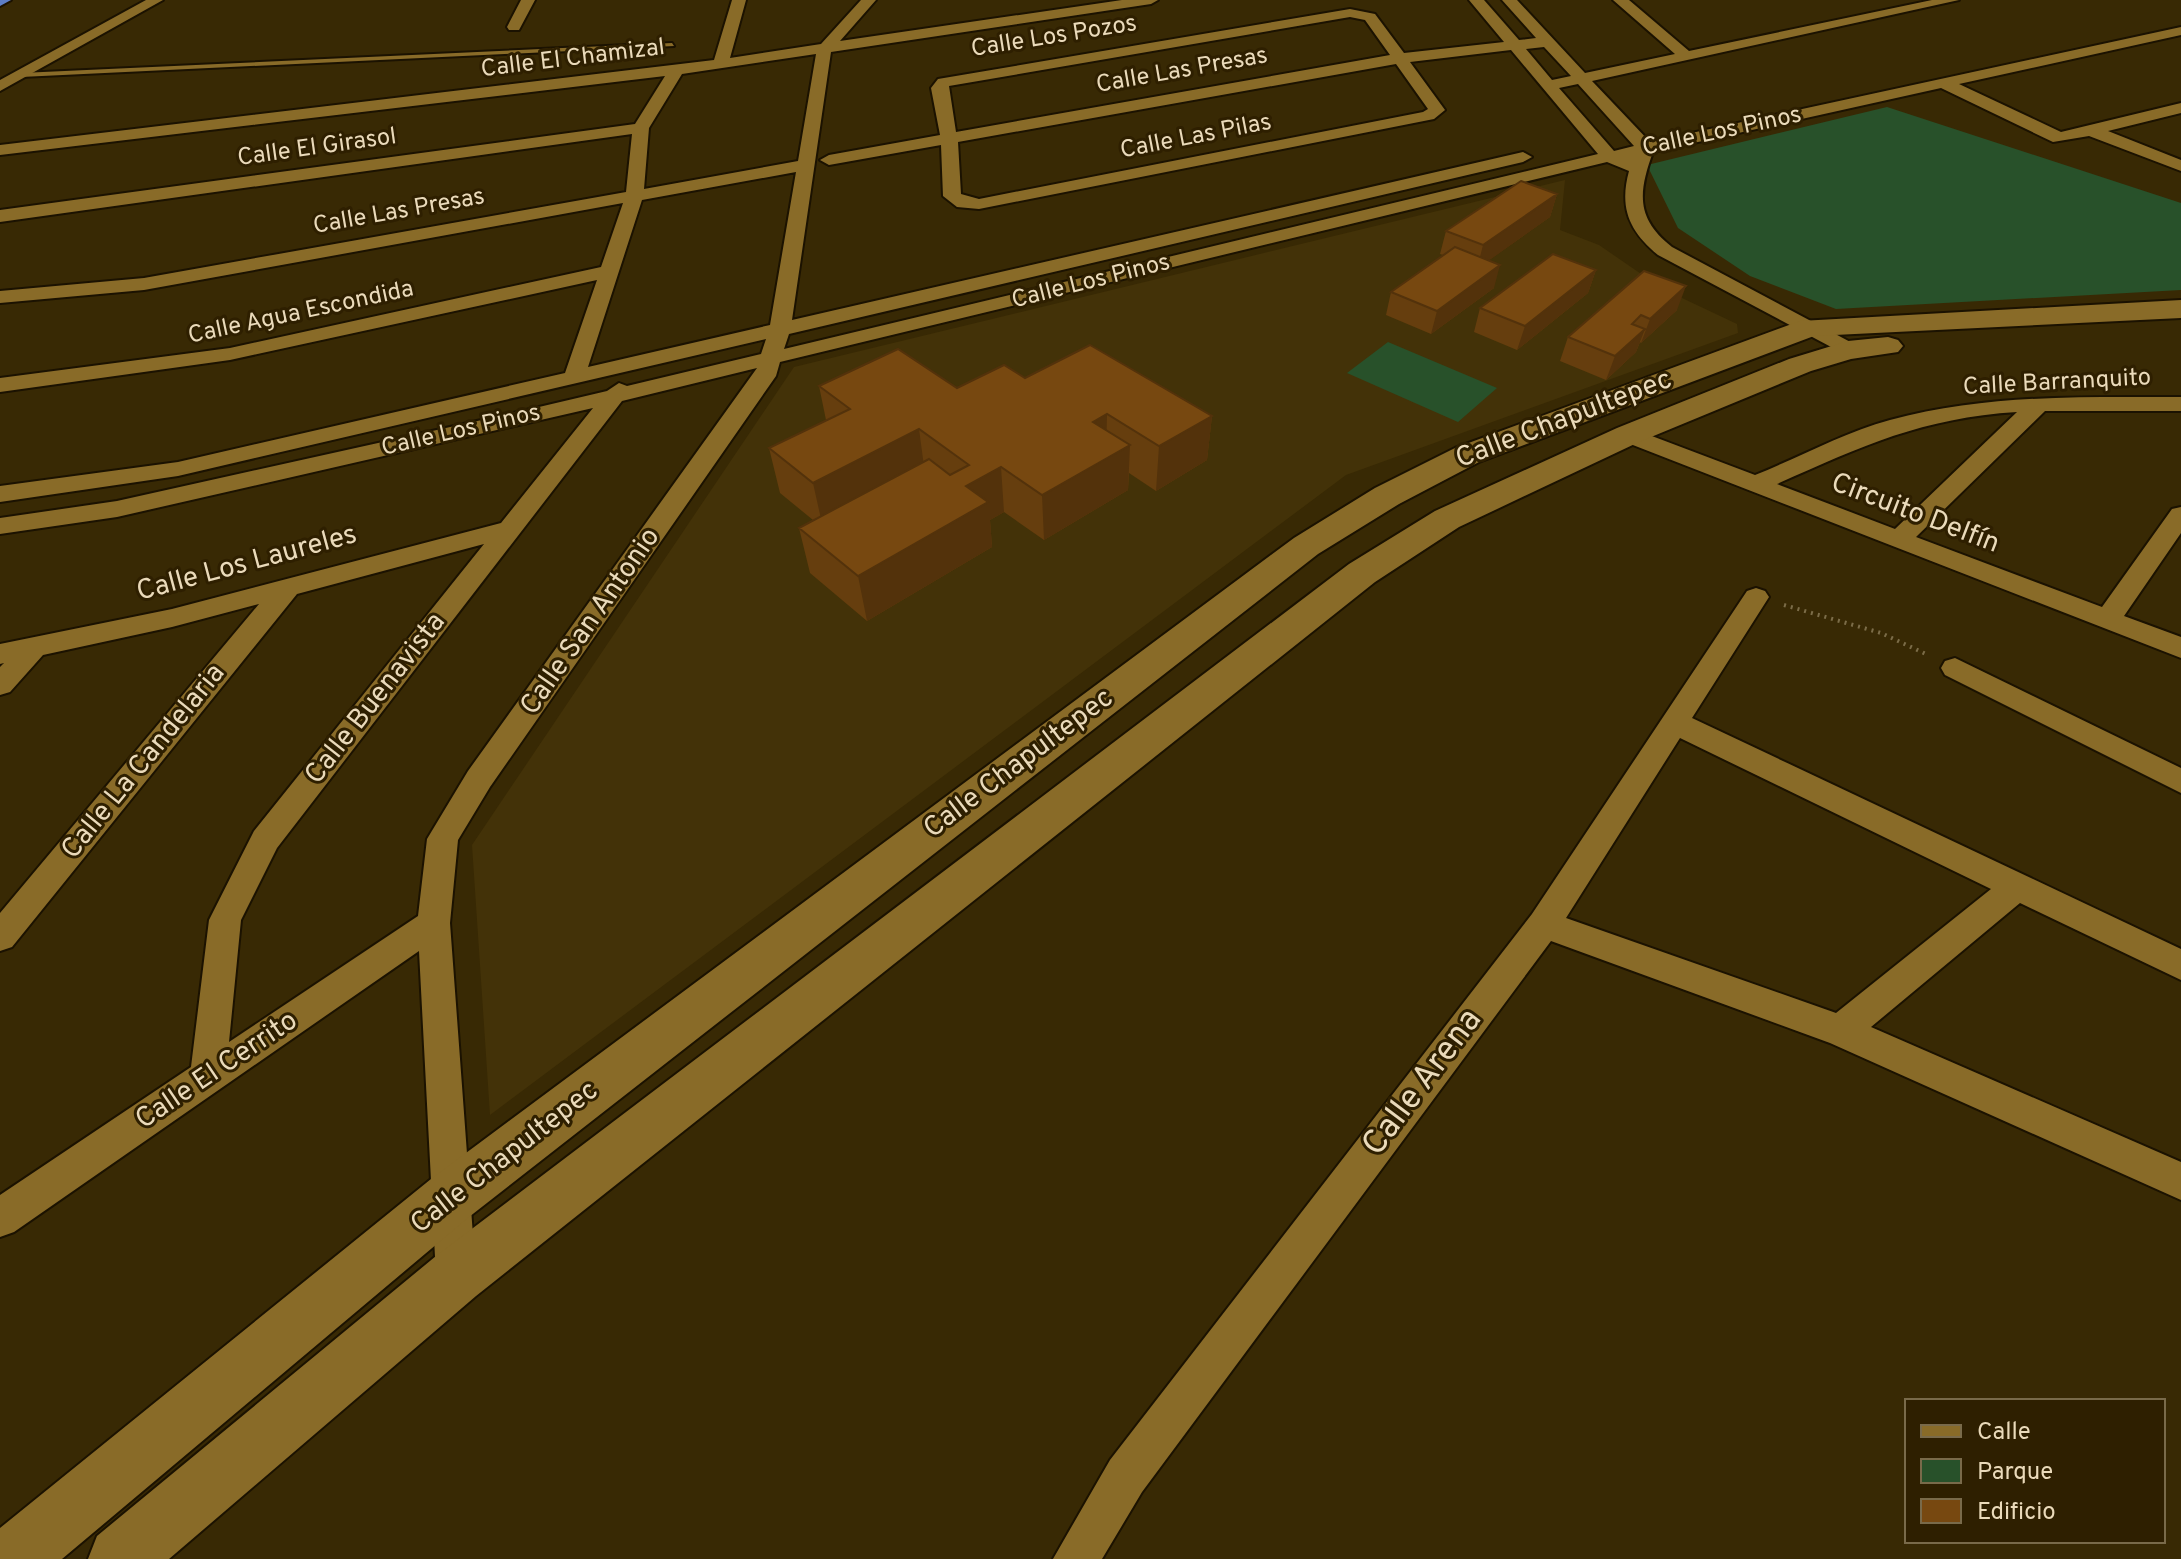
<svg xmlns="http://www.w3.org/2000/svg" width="2181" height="1559" font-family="Overpass,sans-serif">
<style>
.built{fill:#433208}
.green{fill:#28512a}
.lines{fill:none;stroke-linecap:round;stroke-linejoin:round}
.lane-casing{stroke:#1b1201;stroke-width:4}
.street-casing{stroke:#1b1201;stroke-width:4}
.secondary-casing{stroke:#1b1201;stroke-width:4}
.highway-casing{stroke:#1b1201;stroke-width:4}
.path{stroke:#7b6c48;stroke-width:4;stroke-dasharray:2 5;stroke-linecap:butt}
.lane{fill:#896b28;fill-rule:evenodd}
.street{fill:#896b28;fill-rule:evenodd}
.secondary{fill:#896b28;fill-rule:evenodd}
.highway{fill:#5e7ec7;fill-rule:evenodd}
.wall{fill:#663e0e}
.shaded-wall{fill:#53320b}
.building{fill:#774810;stroke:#53320b;stroke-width:2}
.labels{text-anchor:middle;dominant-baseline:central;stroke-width:6;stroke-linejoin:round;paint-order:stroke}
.far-street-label{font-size:24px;fill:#eadaba;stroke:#2e1f00}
.street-label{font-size:28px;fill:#eadaba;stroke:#2e1f00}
.near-street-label{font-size:34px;fill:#eadaba;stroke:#2e1f00}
</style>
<rect width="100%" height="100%" fill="#382904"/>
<path class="built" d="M1565 180 1560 230 1599 245 1663 289 1737 324 1738 333 1346 475 490 1115 472 845 794 367Z"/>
<path class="green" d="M1887 107 2181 203V290L1836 309 1750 276 1678 228 1647 165Z
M1388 342 1497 388 1458 422 1347 373Z"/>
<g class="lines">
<defs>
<path id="lane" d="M672 43 674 46 21 77 17 75 21 73Z"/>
<path id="street" d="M146 0H163L0 91V80Z
M521 0H535L519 30H509L507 27Z
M732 0H746L730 58 821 44 861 0H876L840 41 1122 0H1158L1151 4 831 52 792 320 1523 152 1532 157 1523 162 789 334 784 349 1598 154 1511 50 1410 62 1445 110 1434 119 979 209 957 207 943 196 941 145 829 165 820 160 829 155 940 135 931 88 938 79 1350 9 1375 14 1404 53 1504 42 1469 0H1484L1519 40 1536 38 1502 0H1517L1585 73 1675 54 1613 0H1629L1689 51 1932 0H1959L1592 81 1650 142 2181 27V35L1959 84 2061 132 2181 103V113L2108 131 2181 160V171L2089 136 2053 142 1941 88 1653 152C1638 193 1636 219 1672 247L1856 345 1859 350 1848 356 1658 255C1629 231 1619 208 1629 171L1607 162 780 362 776 376 490 787 458 840 450 923 476 1276 470 1290 456 1296 442 1290 436 1276 419 951 14 1232 0 1237V1195L191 1067 209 920 254 831 484 544 297 594 12 947 0 951V913L259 604 172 627 43 655 10 692 0 695V667L4 663 0 664V644L172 609 501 523 593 408 117 517 0 534V518L117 501 522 411 607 391 619 383 627 386 761 354 766 339 178 476 0 502V486L178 462 565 373 597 280 230 360 0 392V378L230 348 601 267 623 203 144 290 0 303V291L144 278 626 192 632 134 0 222V210L635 124 665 76 0 155V145L714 60ZM1350 17 1365 20 1390 55 956 132 949 86ZM1544 47 1571 76 1552 80 1526 49ZM816 54 798 161 644 189 649 128 682 74ZM1396 64 1428 109 1423 112 979 199 961 194 958 142ZM1578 84 1634 146 1614 151 1559 88ZM796 172 770 325 588 367 642 200ZM757 368 468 771 427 839 418 916 229 1042 241 920 277 848 622 401Z
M2181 397V411H2045L1916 537 2102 607 2172 509 2181 507V533L2124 616 2181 637V658L1620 440 1617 435 1628 428 1636 430 1755 475C1800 457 1843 433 1890 420 1986 394 2083 397 2181 397ZM2017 412 1895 529 1777 484C1862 446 1922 418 2017 412Z
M1756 588 1765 591 1769 597 1692 718 2181 949V980L2020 903 1871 1027 2181 1162V1200L1830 1043 1551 941 1142 1492 1102 1559H1053L1110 1460 1532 914 1747 591ZM1680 738 1991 889 1836 1013 1566 918Z
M1955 658 2181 768V793L1945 675 1941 668 1945 661Z"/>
<path id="secondary" d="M2181 300V318L1814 336 1479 462 1399 504 1318 554 469 1217 62 1559H0V1528L431 1179 1294 538 1375 488 1455 448 1800 321Z
M1888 337 1898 340 1903 346 1898 352 1851 359 1811 371 1639 442 1459 527 1375 582 476 1296 169 1559H88L97 1536 436 1256 1349 564 1435 511 1617 428 1789 359 1848 341Z"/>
<path id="highway" d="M0 0H11L0 6Z"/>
</defs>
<use href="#lane" class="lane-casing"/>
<use href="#street" class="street-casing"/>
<use href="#secondary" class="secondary-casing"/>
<use href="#highway" class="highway-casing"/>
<path class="path" d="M1784 605 1881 633 1928 655"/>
<use href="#lane" class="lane"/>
<use href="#street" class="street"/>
<use href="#secondary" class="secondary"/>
<use href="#highway" class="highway"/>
</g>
<path class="wall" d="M1557 194 1550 217 1489 260 1494 288 1431 334 1386 315 1391 292 1443 255 1440 254 1446 231Z
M1596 270 1588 293 1517 350 1474 332 1480 308Z
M1644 271 1677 310 1641 343 1640 342 1636 352 1606 380 1560 361 1568 337Z
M1025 378 1212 416 1207 460 1156 491 1129 473 1128 490 1044 540 1004 512 990 520 992 547 867 621 810 573 799 528 813 520 780 493 769 448 826 420 819 386 957 388Z"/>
<path class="shaded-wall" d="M1557 194 1550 217 1477 269 1483 245Z
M1500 265 1494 288 1431 334 1437 311Z
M1596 270 1588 293 1517 350 1525 326Z
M1686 286 1677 310 1641 343 1650 319Z
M1645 329 1636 352 1606 380 1615 356Z
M1107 414 1106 459 1130 445 1128 490 1044 540 1042 495 1093 422Z
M1212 416 1207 460 1156 491 1159 446Z
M919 429 925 474 823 528 813 483Z
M1001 467 1004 512 990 520 992 547 867 621 858 576 966 486Z"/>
<path class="building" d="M1521 181 1557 194 1483 245 1446 231Z
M1455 247 1500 265 1437 311 1391 292Z
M1553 254 1596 270 1525 326 1480 308Z
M1644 271 1686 286 1650 319 1641 315 1632 324 1645 329 1615 356 1568 337Z
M1090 345 1212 416 1159 446 1107 414 1093 422 1130 445 1042 495 1001 467 966 486 988 502 858 576 799 528 929 459 950 475 969 465 919 429 813 483 769 448 850 409 819 386 898 349 957 388 1004 365 1025 378Z"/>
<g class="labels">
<g class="far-street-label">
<text transform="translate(1054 37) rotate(-9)">Calle Los Pozos</text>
<text transform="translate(573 59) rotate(-7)">Calle El Chamizal</text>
<text transform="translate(1182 71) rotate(-10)">Calle Las Presas</text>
<text transform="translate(1722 132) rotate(-12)">Calle Los Pinos</text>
<text transform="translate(1196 137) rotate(-11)">Calle Las Pilas</text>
<text transform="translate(317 148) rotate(-8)">Calle El Girasol</text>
<text transform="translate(399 212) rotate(-10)">Calle Las Presas</text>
<text transform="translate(1091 282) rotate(-14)">Calle Los Pinos</text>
<text transform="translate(301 313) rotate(-12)">Calle Agua Escondida</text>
<text transform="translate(2057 383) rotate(-3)">Calle Barranquito</text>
<text transform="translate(461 431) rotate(-13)">Calle Los Pinos</text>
</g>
<g class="street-label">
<text transform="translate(1564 420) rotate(-21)">Calle Chapultepec</text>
<text transform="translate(1915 514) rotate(21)">Circuito Delfín</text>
<text transform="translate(247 564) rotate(-15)">Calle Los Laureles</text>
<text transform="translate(591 622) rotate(-55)">Calle San Antonio</text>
<text transform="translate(376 699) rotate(-52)">Calle Buenavista</text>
<text transform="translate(144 762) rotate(-51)">Calle La Candelaria</text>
<text transform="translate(1019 764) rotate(-37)">Calle Chapultepec</text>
<text transform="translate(217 1071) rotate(-34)">Calle El Cerrito</text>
<text transform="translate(505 1158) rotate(-38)">Calle Chapultepec</text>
</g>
<g class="near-street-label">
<text transform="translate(1423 1083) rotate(-53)">Calle Arena</text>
</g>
</g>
<rect x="1905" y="1399" width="260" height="144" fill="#2e1f00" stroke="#796a4a" stroke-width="2"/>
<rect x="1921" y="1425" width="40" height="12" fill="#896b28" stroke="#796a4a" stroke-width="2"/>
<text x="1977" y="1439" font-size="24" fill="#eadaba">Calle</text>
<rect x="1921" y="1459" width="40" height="24" fill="#28512a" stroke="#796a4a" stroke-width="2"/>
<text x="1977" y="1479" font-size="24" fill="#eadaba">Parque</text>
<rect x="1921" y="1499" width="40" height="24" fill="#774810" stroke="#796a4a" stroke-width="2"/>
<text x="1977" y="1519" font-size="24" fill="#eadaba">Edificio</text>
</svg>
